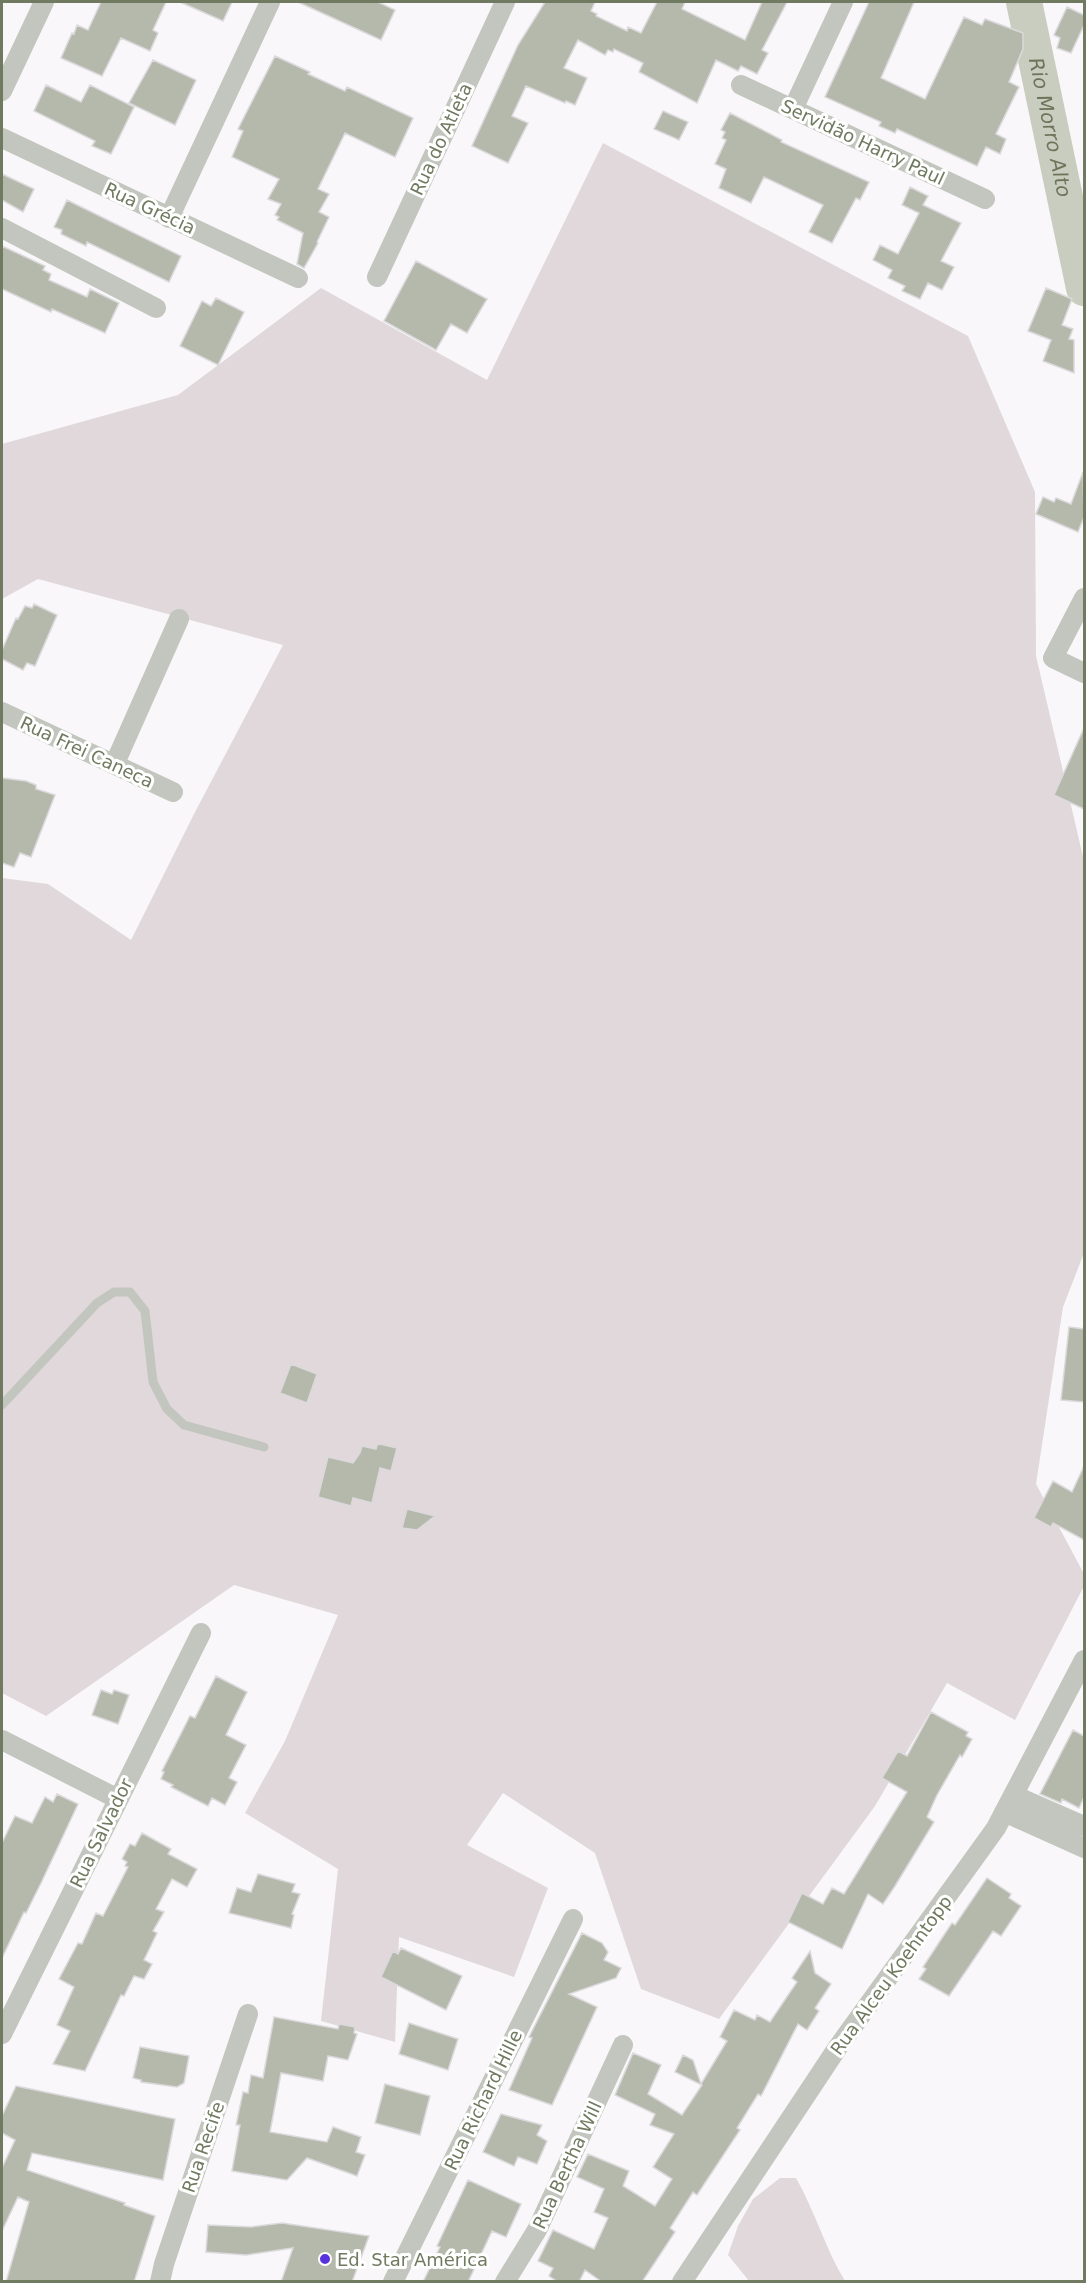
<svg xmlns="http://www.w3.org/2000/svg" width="1086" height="2283" font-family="'DejaVu Sans',sans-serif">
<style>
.green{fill:#e0d8db}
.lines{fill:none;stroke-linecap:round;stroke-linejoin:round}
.river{stroke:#c9cdbf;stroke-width:36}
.building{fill:#b4b9ac;stroke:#dbd9db;stroke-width:1.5}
.service{stroke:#c3c6be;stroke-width:9}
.minor{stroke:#c3c6be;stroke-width:20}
.poi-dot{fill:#5833dd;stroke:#fff;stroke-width:2}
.labels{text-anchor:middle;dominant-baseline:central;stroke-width:6;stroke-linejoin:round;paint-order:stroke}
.street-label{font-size:18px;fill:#707a60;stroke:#fff}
.poi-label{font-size:18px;fill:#707a60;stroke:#fff;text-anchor:start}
.water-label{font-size:20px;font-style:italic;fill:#6d745a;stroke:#fff}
</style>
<rect width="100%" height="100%" fill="#f9f7f9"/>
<path class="green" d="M603 143 968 336 1035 492 1036 656 1084 861V1253L1063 1307 1036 1484 1084 1574V1586L1015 1720 947 1683 875 1806 719 2019 641 1989 595 1853 503 1793 467 1845 548 1888 514 1977 399 1937 395 2042 321 2021 338 1869 245 1813 285 1741 338 1615 234 1585 46 1716 2 1693V878L48 884 131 940 194 814 283 645 38 579 2 599V444L178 395 321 288 487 380Z
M780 2178H796C815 2211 825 2248 845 2281H749L728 2255 738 2226 753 2199Z"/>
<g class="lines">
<path class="river" id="s1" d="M1024 2 1084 288"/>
</g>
<path class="building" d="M101 2H166L153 30 158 33 150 51 121 38 102 76 61 58 72 33 74 34 77 25 88 30Z
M180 2H232L223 21Z
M298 2H378L395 10 381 40Z
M545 2H595L591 11 597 14 596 16 627 31 628 27 641 33 657 2H685L682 9 745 40 762 2H787L762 50 768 53 757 74 741 66 738 71 716 60 697 103 639 72 643 63 614 49 613 52 608 50 605 55 578 40 564 68 587 78 575 105 566 101 565 103 526 86 512 116 528 123 508 163 472 146 518 45Z
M869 2H914L881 78 925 99 964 17 982 25 985 19 1023 33V49L1009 82 1019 87 996 134 1006 139 1000 154 986 147 977 166 897 129 895 133 879 126 881 122 825 97Z
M1067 7 1084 15V25L1071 53 1057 48 1060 38 1054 35Z
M275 56 310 72 308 74 345 91 347 87 413 118 395 157 345 133 318 189 329 194 319 212 329 217 317 242 318 243 304 268 297 264 303 233 277 220 279 217 275 215 281 204 268 199 279 179 232 157 243 131 238 129Z
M153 60 196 80 175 125 129 103Z
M46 85 81 102 90 85 134 107 111 154 92 146 95 141 34 111Z
M663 111 688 122 679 140 654 129Z
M730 113 782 140 781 142 869 182 860 200 856 198 832 243 809 232 823 205 764 177 751 203 719 188 726 169 715 164 726 140 722 138 725 132 721 130Z
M2 174 34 189 23 212 2 200Z
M910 187 928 196 923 205 961 223 941 261 954 267 942 290 928 283 920 299 902 291 905 286 888 278 892 270 873 260 880 245 898 254 919 213 902 205Z
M67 200 181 256 169 282 87 242 86 246 61 234 62 230 54 227Z
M2 246 45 266 43 270 51 274 49 280 87 297 90 289 119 303 105 333 52 309 51 312 2 289Z
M416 261 487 299 467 333 451 324 436 350 384 321Z
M1046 288 1072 299 1062 325 1073 329 1069 339 1074 340V373L1043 361 1051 340 1028 331Z
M216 298 244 312 218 365 180 346 202 301 211 306Z
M1083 472 1084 517 1078 532 1036 514 1043 497 1054 502 1056 498 1071 504Z
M34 604 57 615 35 666 27 663 23 670 2 659V650L16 618 18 619 25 606 32 608Z
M1084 728V809L1054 795Z
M2 778 26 781 36 785V789L55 795 31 857 20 853 14 867 2 863Z
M1069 1327 1084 1329V1402L1061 1400Z
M291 1364 317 1374 307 1403 280 1393Z
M380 1444 397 1448 391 1471 380 1468 372 1503 353 1498 351 1506 318 1497 328 1457 353 1463 360 1453 362 1446 376 1449 377 1445Z
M1084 1466V1540L1053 1523 1051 1527 1034 1518 1053 1481 1072 1492Z
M407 1509 435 1516 417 1530 402 1528Z
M216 1676 247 1692 226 1735 246 1745 229 1778 237 1782 225 1805 212 1798 208 1806 171 1787 173 1785 161 1779 164 1772 162 1771 190 1716 195 1718Z
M101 1690 112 1694 114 1690 129 1695 118 1724 92 1715Z
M931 1712 968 1732 966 1736 972 1739 962 1757 960 1755 937 1795 927 1817 934 1822 895 1886 883 1904 868 1894 842 1949 788 1922 802 1893 823 1904 832 1888 844 1894 907 1792 882 1778 898 1751 907 1756Z
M1073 1730 1084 1736V1797L1079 1808 1062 1799 1061 1803 1040 1794Z
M57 1794 78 1804 42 1881 26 1913 24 1912 2 1958V1843L15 1816 32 1823 45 1797 53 1802Z
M142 1833 171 1849 168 1854 197 1869 187 1887 172 1879 156 1909 164 1912 153 1931 157 1933 144 1960 152 1964 144 1979 134 1976 124 1996 121 1995 85 2071 53 2064 70 2031 57 2025 74 1987 59 1979 78 1943 82 1944 96 1913 103 1916 128 1867 125 1866 127 1862 122 1859 130 1844 135 1846Z
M258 1874 295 1884 292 1892 300 1894 292 1914 294 1915 291 1928 229 1913 237 1888 251 1892Z
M987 1878 1011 1894 1009 1898 1021 1906 1001 1936 993 1931 949 1996 919 1979 926 1969 923 1967 942 1938 952 1923 955 1925Z
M582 1933 602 1943 608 1952 604 1960 621 1968 616 1978 569 1994 597 2007 552 2105 509 2090 532 2038 529 2037Z
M401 1948 462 1976 446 2010 381 1977 393 1951 398 1954Z
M810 1951 815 1973 831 1984 815 2008 819 2011 807 2030 798 2024 761 2096 758 2094 737 2128 740 2130 697 2195 693 2192 670 2228 675 2232 642 2282H602L585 2270 579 2282H558L549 2276 553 2268 538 2261 553 2230 594 2249 608 2218 594 2212 604 2189 577 2177 588 2154 629 2171 623 2186 655 2206 672 2179 653 2167 674 2134 650 2125 655 2114 615 2095 633 2053 661 2065 648 2094 682 2115 702 2085 675 2072 683 2055 693 2060 701 2084 727 2041 720 2037 734 2010 755 2020 757 2015 770 2022 797 1982 792 1978Z
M274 2017 338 2029 339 2024 355 2027 354 2033 357 2034 348 2060 328 2056 323 2081 281 2073 270 2132 327 2142 333 2127 361 2137 356 2152 365 2155 357 2176 307 2158 287 2180 232 2171 240 2125H236L243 2092 248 2093 251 2075 263 2078Z
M409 2023 458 2039 448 2070 399 2054Z
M140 2047 189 2056 184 2083 177 2087 141 2082V2080L133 2078Z
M385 2084 430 2096 420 2135 375 2123Z
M16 2086 175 2119 163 2180 32 2153 27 2170 125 2203 124 2205 155 2216 134 2282H6L29 2202 18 2197 2 2231V2168L15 2140 2 2133V2116Z
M501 2114 542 2125 537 2135 547 2141 537 2164 518 2157 514 2166 483 2152Z
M468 2180 521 2204 506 2237 492 2231 468 2282H423L440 2247 437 2246Z
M282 2223 369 2236 352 2282H281L293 2248 246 2255 206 2252 208 2225 251 2227Z"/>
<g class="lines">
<path class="service" d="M2 1405 97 1303 114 1292H130L145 1311 153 1382 167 1409 184 1425 264 1447"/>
<path class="minor" d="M741 85 985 199
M2 91 44 2
M793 109 843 2
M2 138 298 278
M169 218 270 2
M2 228 156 308
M377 277 505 2
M1084 598 1053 658 1084 673
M2 712 173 792
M115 763 179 619
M2 1740 118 1799
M1013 1795 1084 1826
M1004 1812 1084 1848
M2 2034 201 1633
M160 2282 164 2264 248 2014
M393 2282 573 1919
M505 2282 537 2230 623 2045
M682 2282 838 2047 996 1828 1084 1660"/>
</g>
<circle class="poi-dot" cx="325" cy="2259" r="6"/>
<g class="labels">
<g class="street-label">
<text transform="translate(441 139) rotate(-65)">Rua do Atleta</text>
<text transform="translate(863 142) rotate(25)">Servidão Harry Paul</text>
<text transform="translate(150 208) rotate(25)">Rua Grécia</text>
<text transform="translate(87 752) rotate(25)">Rua Frei Caneca</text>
<text transform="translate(101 1833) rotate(-64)">Rua Salvador</text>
<text transform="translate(891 1975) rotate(-54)">Rua Alceu Koehntopp</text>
<text transform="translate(483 2100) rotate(-64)">Rua Richard Hille</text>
<text transform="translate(203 2147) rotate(-71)">Rua Recife</text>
<text transform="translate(567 2165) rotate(-65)">Rua Bertha Will</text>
</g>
<g class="poi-label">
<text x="337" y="2259">Ed. Star América</text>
</g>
<g class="water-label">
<text stroke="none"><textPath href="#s1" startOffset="128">Rio Morro Alto</textPath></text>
</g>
</g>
<rect width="1086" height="2283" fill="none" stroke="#707a60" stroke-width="6"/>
</svg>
